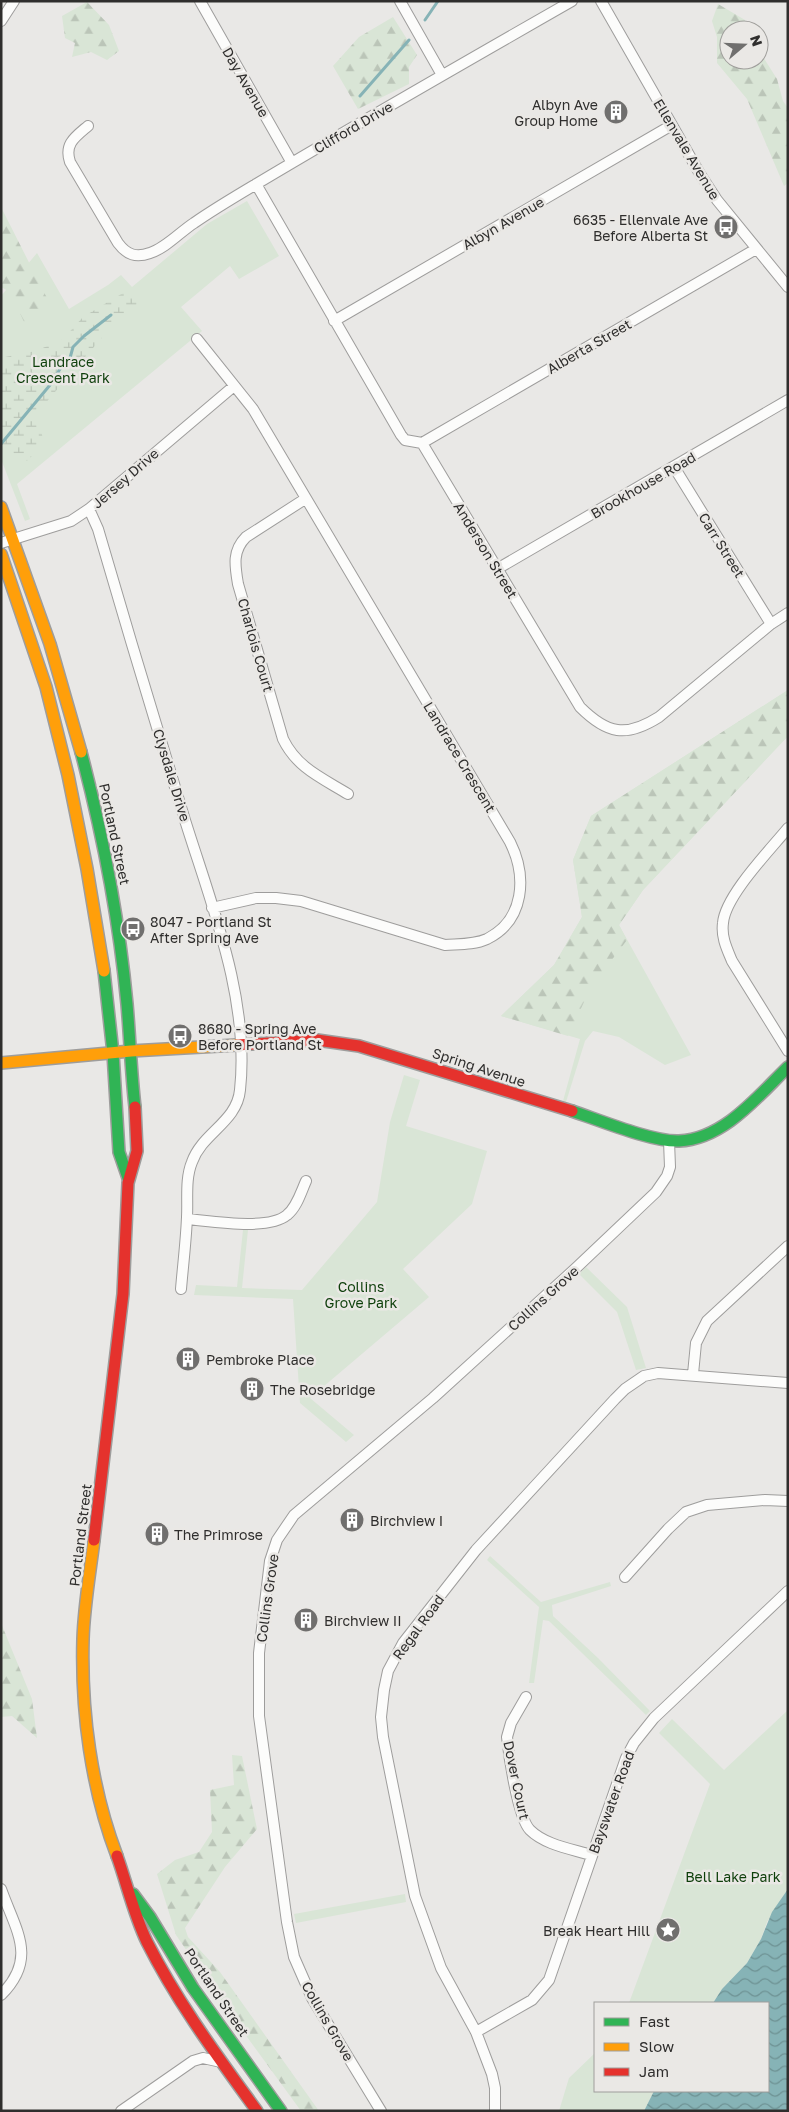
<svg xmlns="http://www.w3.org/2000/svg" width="789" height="2112" font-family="'Golos Text',sans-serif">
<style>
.green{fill:#d9e5d6}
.forest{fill:url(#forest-firs)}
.wetland{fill:url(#wetland-marsh)}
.water{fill:url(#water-waves)}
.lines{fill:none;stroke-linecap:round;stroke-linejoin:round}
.stream{stroke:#86b3b6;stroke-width:3}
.street-casing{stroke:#9e9d9c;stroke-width:12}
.fast-casing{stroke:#9e9d9c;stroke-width:14}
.slow-casing{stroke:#9e9d9c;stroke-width:14}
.jam-casing{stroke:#9e9d9c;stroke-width:14}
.street{stroke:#fcfcfb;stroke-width:10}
.fast{stroke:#30b455;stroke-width:11}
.slow{stroke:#ff9f0a;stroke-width:11}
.jam{stroke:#e5322d;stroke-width:11}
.labels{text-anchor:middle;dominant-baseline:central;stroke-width:5;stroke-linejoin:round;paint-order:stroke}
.street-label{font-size:14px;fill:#2f2e2d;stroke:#eae8e5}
.poi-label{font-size:14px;fill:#2f2e2d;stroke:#eae8e5;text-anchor:start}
.park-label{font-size:14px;fill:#0e3f0b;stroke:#eae8e5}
</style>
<defs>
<pattern id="forest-firs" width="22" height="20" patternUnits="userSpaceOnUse" patternTransform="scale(1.25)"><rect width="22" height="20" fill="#d9e5d6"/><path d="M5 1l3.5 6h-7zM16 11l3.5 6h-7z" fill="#bbc5b8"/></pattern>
<pattern id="wetland-marsh" width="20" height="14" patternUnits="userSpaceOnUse" patternTransform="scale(1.25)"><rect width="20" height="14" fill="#d9e5d6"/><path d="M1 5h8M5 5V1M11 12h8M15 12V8" fill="none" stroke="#bbc5b8"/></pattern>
<pattern id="water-waves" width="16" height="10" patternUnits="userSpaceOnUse" patternTransform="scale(1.25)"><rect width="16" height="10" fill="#86b3b6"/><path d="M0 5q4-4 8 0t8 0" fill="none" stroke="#6e9294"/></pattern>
</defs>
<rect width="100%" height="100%" fill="#e9e8e6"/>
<path class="green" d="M247 201 279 256 239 279 230 266 181 307 202 331 17 484 30 519 25 521 1 459V296L37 253 69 309 108 285 121 275 132 287 207 224Z
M788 690V736L643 890 619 925 691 1055 665 1065 619 1037 593 1031 585 1041 566 1102 563 1101 580 1039 501 1016 554 965 582 917 573 860 591 816Z
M404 1075 420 1080 406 1126 487 1151 472 1204 403 1269 429 1297 310 1398 354 1435 346 1442 300 1403 293 1299 194 1295 196 1285 237 1287 243 1230H248L242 1288 302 1290 377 1202 390 1122Z
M586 1267 627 1307 646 1368 636 1370 617 1312 579 1274Z
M490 1556 541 1602 610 1582 611 1586 552 1605 553 1616 598 1658 650 1711 646 1715 549 1621 543 1620 534 1683H529L539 1607 487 1560Z
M788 1710V1889L767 1922 761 1939 747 1963 722 1989 713 2003H629L710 1784 659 1733 672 1719 724 1770Z
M405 1894 406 1902 296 1923 294 1914Z
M595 2053V2091H654L644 2111H559L569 2078Z"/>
<path class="forest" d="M87 2 109 25 119 51 107 60 91 52 72 57 75 43 65 38 62 16Z
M718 4 745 20 746 30H729V60H759L760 52 777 79 783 101 788 108V183L784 186 747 99 717 63V37L712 21Z
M393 17 417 55 409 67V84L358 109 333 66 359 37Z
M1 207 52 308 25 324 10 292 1 287Z
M788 690V736L643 890 619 925 627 940 591 987 568 1036 501 1016 554 965 582 917 573 860 591 816Z
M1 1623 32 1699 37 1738 12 1716 1 1717Z
M232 1755 242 1756 257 1829 225 1867 185 1928 188 1937 220 1972 319 2111H301L231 2015 176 1935 157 1874 175 1860 199 1852 212 1832 210 1790 234 1785Z"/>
<path class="wetland" d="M128 290 143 307 121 317 107 327 101 339 76 367 77 361 70 374 34 417C47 439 45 443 27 461L1 454V360L5 357 36 351 63 339 83 317Z"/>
<path class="water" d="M788 1889V2111H644L654 2091H768V2003H713L722 1989 747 1963 761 1939 772 1912Z"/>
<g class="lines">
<path class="stream" d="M425 20 438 1
M360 96 409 40
M1 444 50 385 60 369 70 358 73 347 84 336 111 315"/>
<defs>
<path id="street" d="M200 1 292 163
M400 1 442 75
M601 1 700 174 717 200 788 287
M1 21 14 1
M88 126C75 137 64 144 70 162L118 243C127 255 136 258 150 253 166 248 180 232 194 223 214 209 236 196 258 183 362 121 467 61 572 1
M256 184 401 435 405 440 422 443 580 707C607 734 626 738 659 717L771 624 788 613
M334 321 672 125
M197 339 253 409 510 842C527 876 525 920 487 939 474 945 458 944 445 945L301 901 276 898H256L212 908
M422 443 756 249
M674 467 771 624
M305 499 246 537C232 551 235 566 238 584L283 739C297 768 322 778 348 794
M89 509 98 529C126 625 155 722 184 817 211 904 250 999 240 1090 237 1122 202 1133 192 1162 185 1179 188 1199 187 1217 186 1241 183 1265 181 1289
M1 543 71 521 89 509 234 386
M497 569 788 400
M788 828C770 850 725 896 723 923 721 937 727 949 732 961L788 1051
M187 1219C211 1221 268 1231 287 1215 297 1207 301 1192 306 1181
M693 1374 696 1343 707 1321 788 1246
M625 1577 668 1529 686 1512 707 1505 765 1500 788 1501
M526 1697 511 1723 507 1737C509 1756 518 1818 530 1830 545 1845 572 1849 591 1855
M1 1889C16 1931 38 1958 1 1995
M476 2032 532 2000 549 1980 626 1758 634 1743 654 1718 788 1591
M121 2111 193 2061 203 2058 221 2062
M381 2111 312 1998 294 1957 287 1922 259 1716V1653L270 1561 277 1540 294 1515 433 1398 576 1268 656 1192 667 1176 670 1167 669 1141
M495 2111V2088L492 2074 476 2032 441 1968 415 1896 383 1737 381 1717 384 1690 388 1671 403 1643 476 1550 615 1399 625 1389 644 1376 658 1373 788 1383"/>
<path id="fast" d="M81 752C103 835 119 919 127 1004 130 1038 131 1072 135 1107
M104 971 113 1053 119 1152 128 1178
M572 1111C599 1120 652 1142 679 1141 724 1139 758 1096 788 1067
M133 1894 150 1917 193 1988 281 2111"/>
<path id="slow" d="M1 507 50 644 81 752
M1 554 46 687 68 775 87 869 104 971
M1 1063 131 1051 237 1045
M94 1540C90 1573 84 1606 83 1639 81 1711 91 1788 117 1856"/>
<path id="jam" d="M237 1045 317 1040 359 1046 572 1111
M94 1540 123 1294 128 1183 137 1151 135 1107
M117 1856C127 1884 134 1915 147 1942 177 2002 218 2057 257 2111"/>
</defs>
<use href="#street" class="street-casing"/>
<use href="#fast" class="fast-casing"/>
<use href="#slow" class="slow-casing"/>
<use href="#jam" class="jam-casing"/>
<use href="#street" class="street"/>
<use href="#fast" class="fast"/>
<use href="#slow" class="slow"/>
<use href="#jam" class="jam"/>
</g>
<defs>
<symbol id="building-disc" viewBox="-11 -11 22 22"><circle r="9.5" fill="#706f6e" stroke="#eae8e5"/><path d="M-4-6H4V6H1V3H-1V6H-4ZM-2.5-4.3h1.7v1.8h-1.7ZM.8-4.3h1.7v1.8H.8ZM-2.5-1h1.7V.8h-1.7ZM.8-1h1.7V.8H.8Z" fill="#fff"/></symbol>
<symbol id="bus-disc" viewBox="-11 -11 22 22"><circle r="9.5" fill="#706f6e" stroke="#eae8e5"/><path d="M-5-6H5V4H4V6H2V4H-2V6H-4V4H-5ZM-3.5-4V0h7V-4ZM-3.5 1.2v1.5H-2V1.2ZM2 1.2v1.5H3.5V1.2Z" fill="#fff"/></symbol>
<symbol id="sight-disc" viewBox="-11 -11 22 22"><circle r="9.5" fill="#706f6e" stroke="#eae8e5"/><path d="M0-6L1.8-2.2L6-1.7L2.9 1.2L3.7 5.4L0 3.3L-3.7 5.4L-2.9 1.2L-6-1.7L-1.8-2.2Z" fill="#fff"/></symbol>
</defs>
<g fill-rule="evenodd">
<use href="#building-disc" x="602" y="98" width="28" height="28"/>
<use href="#bus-disc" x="712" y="213" width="28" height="28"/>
<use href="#bus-disc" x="119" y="915" width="28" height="28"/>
<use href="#bus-disc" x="166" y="1022" width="28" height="28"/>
<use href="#building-disc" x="174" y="1345" width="28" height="28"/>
<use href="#building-disc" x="238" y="1375" width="28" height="28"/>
<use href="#building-disc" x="338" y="1506" width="28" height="28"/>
<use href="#building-disc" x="143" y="1520" width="28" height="28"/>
<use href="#building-disc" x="292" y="1606" width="28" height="28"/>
<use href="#sight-disc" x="654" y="1916" width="28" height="28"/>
</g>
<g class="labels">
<g class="street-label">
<text transform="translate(246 82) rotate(60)">Day Avenue</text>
<text transform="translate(353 127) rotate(-30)">Clifford Drive</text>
<text transform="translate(687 149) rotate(59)">Ellenvale Avenue</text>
<text transform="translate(503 223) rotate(-30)">Albyn Avenue</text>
<text transform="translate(589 346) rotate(-30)">Alberta Street</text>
<text transform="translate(125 478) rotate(-41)">Jersey Drive</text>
<text transform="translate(643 485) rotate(-30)">Brookhouse Road</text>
<text transform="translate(722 545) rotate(58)">Carr Street</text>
<text transform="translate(486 550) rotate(59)">Anderson Street</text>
<text transform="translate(256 645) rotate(74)">Charlois Court</text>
<text transform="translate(460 757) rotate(59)">Landrace Crescent</text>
<text transform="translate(172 775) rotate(73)">Clysdale Drive</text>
<text transform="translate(115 834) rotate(78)">Portland Street</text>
<text transform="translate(479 1067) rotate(18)">Spring Avenue</text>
<text transform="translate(543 1298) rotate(-42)">Collins Grove</text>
<text transform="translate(80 1535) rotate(-83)">Portland Street</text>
<text transform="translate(267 1598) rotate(-82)">Collins Grove</text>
<text transform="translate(418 1627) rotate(-54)">Regal Road</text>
<text transform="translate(517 1780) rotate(78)">Dover Court</text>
<text transform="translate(611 1802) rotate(-70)">Bayswater Road</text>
<text transform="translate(217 1992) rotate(56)">Portland Street</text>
<text transform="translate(328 2021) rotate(60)">Collins Grove</text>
</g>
<g class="poi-label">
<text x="598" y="104" text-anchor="end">Albyn Ave<tspan x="598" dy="16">Group Home</tspan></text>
<text x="708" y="219" text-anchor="end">6635 - Ellenvale Ave<tspan x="708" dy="16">Before Alberta St</tspan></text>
<text x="150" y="921">8047 - Portland St<tspan x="150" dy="16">After Spring Ave</tspan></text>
<text x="198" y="1028">8680 - Spring Ave<tspan x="198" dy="16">Before Portland St</tspan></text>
<text x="206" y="1359">Pembroke Place</text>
<text x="270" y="1389">The Rosebridge</text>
<text x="370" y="1520">Birchview I</text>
<text x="174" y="1534">The Primrose</text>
<text x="324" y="1620">Birchview II</text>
<text x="650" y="1930" text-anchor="end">Break Heart Hill</text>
</g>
<g class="park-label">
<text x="63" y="361">Landrace<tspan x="63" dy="16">Crescent Park</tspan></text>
<text x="361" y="1286">Collins<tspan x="361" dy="16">Grove Park</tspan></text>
<text x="733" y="1876">Bell Lake Park</text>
</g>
</g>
<rect width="789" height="2112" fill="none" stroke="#2f2e2d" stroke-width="5"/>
<rect x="594" y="2002" width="175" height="90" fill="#eae8e5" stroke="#9f9e9b"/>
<rect x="604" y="2018" width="25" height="8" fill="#30b455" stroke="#9f9e9b"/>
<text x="639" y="2027" font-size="15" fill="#2f2e2d">Fast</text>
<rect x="604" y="2043" width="25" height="8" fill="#ff9f0a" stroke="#9f9e9b"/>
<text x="639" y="2052" font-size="15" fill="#2f2e2d">Slow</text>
<rect x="604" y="2068" width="25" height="8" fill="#e5322d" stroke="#9f9e9b"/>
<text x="639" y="2077" font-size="15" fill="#2f2e2d">Jam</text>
<g transform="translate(744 45) rotate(71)"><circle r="24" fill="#eae8e5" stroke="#9f9e9b"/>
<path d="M0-4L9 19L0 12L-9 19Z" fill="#706f6e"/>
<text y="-8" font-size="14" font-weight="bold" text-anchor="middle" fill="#2f2e2d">N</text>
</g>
</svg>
